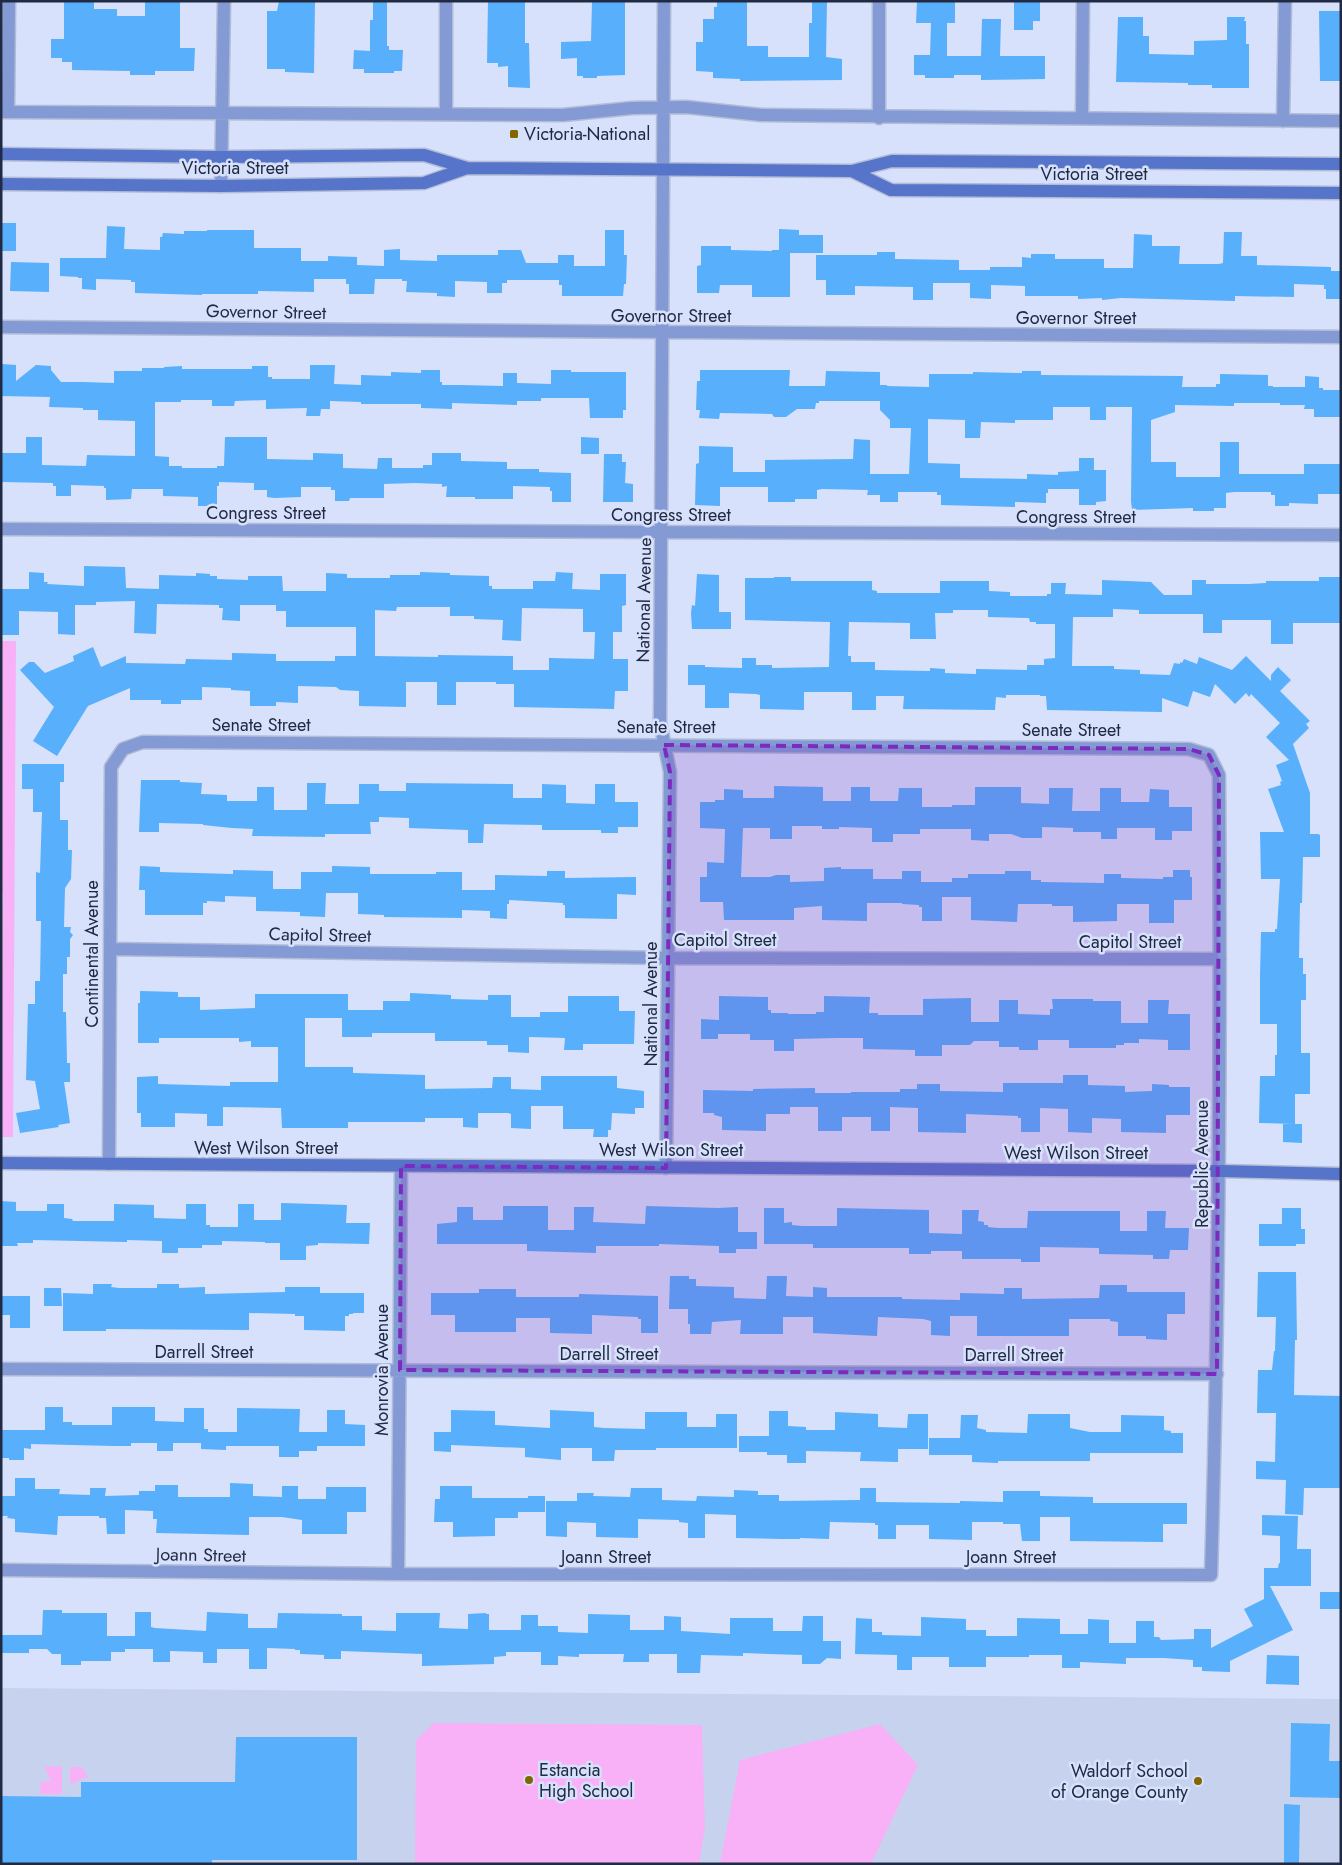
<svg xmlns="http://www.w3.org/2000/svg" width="1342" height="1865" font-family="Jost,sans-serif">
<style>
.built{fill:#c7d3ee}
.green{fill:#f8b1f6}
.building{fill:#58affc;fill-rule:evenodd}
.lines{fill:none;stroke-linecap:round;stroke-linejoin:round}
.street-casing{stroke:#b2bcd6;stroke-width:15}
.secondary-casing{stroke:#b2bcd6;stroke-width:15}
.street{stroke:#839ad4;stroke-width:12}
.secondary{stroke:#5674c9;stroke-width:12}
.marked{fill:#7b2cbf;fill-opacity:0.2;stroke:#7b2cbf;stroke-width:4;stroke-dasharray:10 6;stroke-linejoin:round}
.poi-dot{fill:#846600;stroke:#d7e1fb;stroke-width:2}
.labels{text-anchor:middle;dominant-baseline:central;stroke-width:5;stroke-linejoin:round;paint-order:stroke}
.poi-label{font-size:18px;fill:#202a42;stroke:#d7e1fb;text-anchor:start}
.street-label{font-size:18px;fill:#202a42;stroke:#d7e1fb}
</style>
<rect width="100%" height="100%" fill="#d7e1fb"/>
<path class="built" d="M1 1688 1341 1699V1864H1Z"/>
<path class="green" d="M1 641H16L13 1137H1L3 892H1Z
M434 1723 702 1725 705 1828 699 1864H415L416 1740Z
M880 1724 918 1765 871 1864H720L740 1760Z
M62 1766V1794H40L41 1781H51L44 1767Z
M70 1767H82L89 1778H83L70 1785Z"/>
<path class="building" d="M64 1H94V9H117V16H145V1H180V48H195L194 71H155V75H130V71L72 70V62H62V58H51V39H64Z
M279 1H315L314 73 285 72V69H267V11H277Z
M373 1H387V46H389V50H403L402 71H394V73H364V69H353L354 50 370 51V20H373Z
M488 1H525V43H529L530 88 508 87V66L498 67V63H487Z
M592 1H625V75L597 76V78H583V76H577V58L561 59V42L591 41Z
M717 1H747V46H768V57H809V23H812V1H827L826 57 842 59V80L740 81V79L713 78V72L696 71V42H703V19H714V7H717Z
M917 1H955V23H947V56H981L982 19H1001L1000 56H1045V79L981 80V75H954V78H925V75H914V55H930L931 23H916Z
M1014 1H1040V21H1033V30H1014Z
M1319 11H1341V81H1320Z
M1118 17H1143V36H1149V54L1194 55V41L1227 40V17H1245L1244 21H1246V44H1249V88H1212V85H1188V83L1116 82Z
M1 223H16V251H1Z
M107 226 125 227 124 249 160 250V237H162L163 233 184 234V231H207V230H254V248H301V261H328V256L357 257V265L384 266V250L400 249V260L437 261V255H498V250H521L526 263H558V255H574V266H605V230H624V255H627L626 284H624L623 296H562V285H559V280H507V283H502V293H487V282L455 281V297L437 296V293L406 292 407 281H402V279H375L374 294H349V284H346V279H314V292L258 291V294H202V295L135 293V282H131V280L96 279V290L82 289V278H78V277L60 276V258H106Z
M779 229 799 230V235H823V253H790V297H752V285H720L719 293H697V266L701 265V246H731V250L772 251V250H779Z
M1224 232H1242L1241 256H1257V265L1331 267V271H1341V299H1326V289H1324V285L1294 284V297L1235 296V301L1121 298 1102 300V298L1078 299V296H1025V286L991 285V299L970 298V283H933V300H913V287L855 286V295H826V280H816V255H877V252H895V259L959 260V270H990V267H1022V257L1031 258V254H1055V259H1104V268H1133L1134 234 1152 235V246H1180L1179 264H1219L1223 263Z
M11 262 49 263V292L10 291Z
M2 364 16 365V381L36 365 51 366V370L61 382H83L114 383V371H142V368H164V367L182 366V369H252V366H268V377H272V379H310V365H335L334 384 361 385V375L391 376V372L421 373V370H440V382H442V385H461L503 386V373H517V383L551 384V370H571V372H626V410H623V418H590L589 398H541V401H517V405L452 403V409L421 408V404H361V402L330 401V409H321L320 416H306L307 408 266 409V400L235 401 234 406H212V400H181V402H155V456L169 457V466H182V468H217V466H224L225 437H267V459L313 460V453L343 454V468L377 469 378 458H392V468H423V465H432V453H461V461L507 462V469H539V472L571 473V502H552V491H550V487L513 486V499H475V497H446L447 486 442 487V484L415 483 384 484V498H350L349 501H335V490H331V487H301V497L274 498 267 497V490H254V483L219 482V486H217V506H198V497L163 496V489H132L131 499 106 500V488H104V486L71 485V496H56V486H53V483L1 482V453H26V437H42V465L86 466 87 455 135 456V421L98 420V410H83V408L49 407 50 397 1 396Z
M700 370H790L789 386H825L826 371 880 372V385H887V386L929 387V374H973V372L1022 373V371H1041V375L1183 376 1182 387H1216V384H1220V374L1268 375V386H1273V387H1305V376L1319 377V388H1323V390H1341V417H1314V409H1304L1305 405H1280V403H1234V406L1175 405V412L1151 420V462H1176V477H1220V442H1239V474H1304V464H1341V494H1318V504L1289 503V506H1275V495H1271V492H1234L1226 493V508H1214V511H1193V508L1132 510 1131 501 1132 407H1106V420H1090V407H1053V420H1015V423L981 422 980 438H965V420L928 419V463L960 464V478L1027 479V474L1058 475V472L1079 471V458H1094V470H1106V501L1096 502V505H1079V489H1048V493H1046V503L1015 502V507L941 505V495H937V492H898V502H880V495H867L868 490 822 489 817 490V499H795V502H768V487H720V506L695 505 696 464 699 463V446L733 447V472H765V460L853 459 854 439 870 440V474H909L911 428H890V420L880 410V401H819V403H816L815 409H797L786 417H774L772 414 720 413 719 419 699 418 700 410H696L697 381H700Z
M581 437 599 438V454H581Z
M604 454H622V462H626L625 483 633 484V502H603Z
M84 566 125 567 126 588 159 589V575L196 576V573L210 574V576H217V579L248 580V576H282L283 591H326V573L347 574V578H390V575H420V572L450 573V575L489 576V586H492V589H533V581H555L556 572 573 573 572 589 600 590V574H626V605L622 606V632H613V659H628V691H615L614 709 514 707V684H496V682H456V705H437V682H406V707L359 706V691L340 690 336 687 298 686V703L276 702V706H250V691L231 690V688L202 687V700H181V704H161V700H130V688L88 706 57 756 33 741 54 707 20 670 29 662H34L45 673 74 661 73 656 93 647 101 667 126 656V663L185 664 186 659 232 660V653L276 654V661H335V656H356V627H286V611H276V605H240V621L222 620 223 608H219V605L157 604 156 634 134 633 135 601 96 602V605H75V635L58 634V612L19 611V635H1V589H29V572L44 573V582H48L47 584 84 586ZM397 607H450V616H474V619L503 620 502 640 521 641 522 608 583 609V632H595L594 659 549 658V670H513V656L438 655V657L375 656V610L396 611Z
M697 574 719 575V612H731V629H692L691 613 692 605 695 606Z
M774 577H791V581H872V590L877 591V593H940V581H989V591L1010 592V596H1047V594H1051V583H1066L1065 594 1102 595V580L1151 582 1164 595H1192V580H1206V584H1249L1266 583V581H1319V577H1341V623H1293V644H1271V620H1222V633H1203V614H1139V610L1113 609V617H1073L1072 666H1114V669L1140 670V674L1170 675 1174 663 1180 664V662L1182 663 1184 659 1197 664 1199 657 1232 670 1246 656 1271 681V675L1278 667 1291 680 1280 691 1310 721 1306 724 1309 728 1293 744 1310 793V834H1318L1320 835V857H1303L1302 903H1300L1299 958H1303V974H1306V1000H1301V1053H1310V1094H1295V1124L1259 1123 1260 1076H1275V1055H1277V1024H1260V976L1261 932H1275V929H1277L1280 879H1261L1260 832H1284L1268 789 1281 785 1280 782 1282 781 1276 765 1289 760 1266 737 1280 723 1251 694 1249 697 1246 693 1235 704 1215 684 1210 697 1193 691 1188 707 1162 698V712L1047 710 1046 696H1040V695H1006V698L996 697 995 710 903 709 904 696H876V710H852V692H804V710L760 709V695L756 694 729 693V708H705V685H688V665H705V667L742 668V658H756V665H772V668L829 667 830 622 745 620V578H774ZM953 610H988V617L1029 618 1030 622H1036V624H1055V658L1044 659V665H1027V670L976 669V674L945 673V669L930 668V671L875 670V662H851V656H848L849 622 910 623V639H936L935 613H953Z
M22 764H64V782H60V820H68V850H72L71 879 65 888 64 927H71L70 932 73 935 70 939V957H67V974H63V1012H66L67 1063H70V1082H64L70 1123 58 1125 59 1127 20 1133 16 1113 40 1109 35 1081 26 1080 28 1004H35V981H40L41 921H36V872L40 873 42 812H33V789H22Z
M141 780H180V782L202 783 201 794 227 795V801H257V787H274V810H307V783H326L325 804H359V784H379V791H406V783L513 784V798H542V784L566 785V803L595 804V784H615V802H638V827H618V833H601V830H542V825L484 824 483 843H468V830L409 828V818L379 817V822H370L371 834H325V837L252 836 253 829 232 828 203 825V824L159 823V832H139Z
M774 786 823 787V801H851V787H870V801H898L899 788H922V807H952V805H975V787H1021V803L1049 804V788H1073L1072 811H1100V788H1121V802H1149L1150 789 1169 790V807H1192V831H1172V840H1155V828H1117V839H1101V832H1073V828L1042 827V838H1022L1011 834H989V841L971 840V829H920V834H893V842H872V828L839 827V829H822V826H792V839H770V828H743L741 877H770L776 875H790V882L824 881V868L841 867V869H873V879H902V871H921V882H952V878H968V874H1005V871H1031V880H1041V882L1104 883V874H1121V878L1163 879V877H1173V870H1190V877H1192V900H1174V923H1149V904H1117V921L1073 922V906H1052V904H1018L1017 922 971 920V897H942V921H922V907H919V905L902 904V903H867V921L822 920V906L794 908V920H724L723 902H700V877H707V862L724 863 725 829 700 828V802H715V800H724V789L743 790V798H774Z
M140 866 160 867V872L233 874V870L273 871V889H301V872H332V866L370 867V874H436V872H462V890H495V875L547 876V871H565V878L636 877V895L617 894V919L565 918V905H563V903L509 900V904H507V919L490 918V911L462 910V918L384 917V915L358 914V893H326L325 917 300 916V912L256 911V897L225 896V902L207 901V903H203V915H145V890H139Z
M140 991 178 992V997H200V1010L255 1008V994H348V1010H383V1001H410V993L451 995V999L488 1000V995H511V1017H540V1012H568V996H619V1011H635L634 1044H583V1050H564L565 1038 529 1037V1053L508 1052V1045H487V1041H435V1033H372V1037H342V1018H305V1067H353V1073L425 1075V1089L492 1088 493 1077H511V1089L541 1090V1076H617V1088L644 1091V1108H635V1114L612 1113 611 1130H608V1137H593L594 1129H563V1106H531V1129L511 1128V1114L508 1113H478V1128L463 1127V1118H425V1122H348V1128H282L281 1108 223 1107V1126H207V1114L175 1113V1127H141V1113H137V1077L158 1076V1084L230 1086V1082H278V1047H251V1041L239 1042V1038H159V1043H138V1003H140Z
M719 996 768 997V1010H771V1013H788V1014H816V1012H824V996L870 997 869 1013H878V1015H923V999L971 998V1022H999V1000H1018V1014L1050 1015V1009H1053L1052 999H1093V1001H1121V1023H1148V1000H1169L1168 1014H1190V1050H1168V1040L1139 1039V1043H1124V1045H1116V1048H1069V1040H1038V1050H1019V1047H999V1041H974L970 1045H942V1056H915V1050L863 1049V1038H837L794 1039V1051H774V1040H750V1034H718V1039H701V1019L719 1020Z
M1063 1075H1088V1085L1125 1086V1092L1152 1091V1084L1169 1085V1087H1190V1115H1166V1133L1121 1132V1119L1092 1118V1133L1068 1132V1109L1040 1108V1132H1021V1118H1018V1116L966 1114V1133L918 1132V1108L890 1107V1131H871V1117H842V1131H818V1107H790V1114H766V1131L722 1130V1117L714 1115V1113H703V1090L753 1091V1089L815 1088V1093H851V1092H900V1089H917V1084H940V1091L1003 1092V1083H1063Z
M1283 1124H1302V1143L1283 1142Z
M1 1201 16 1202V1211H47V1204H64V1218L72 1219 73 1221H114V1204L154 1205V1218L186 1219V1204H206V1225H210V1227H238V1204H254V1220H281V1203L347 1205 346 1223H370L369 1244 318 1243V1245L306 1246V1260H280V1243H265V1242L222 1241V1245H202V1248H178V1253H162V1241L127 1240V1242L33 1240V1243H17L18 1246H1Z
M503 1206H548V1230H574V1207H594L593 1222 645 1224 646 1206 718 1208 738 1207V1232H757V1249H736V1253H719V1246L659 1244V1246H596V1253L527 1251V1244H437V1224L457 1222V1207H473V1220H503Z
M764 1208H784V1223L792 1222V1225L802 1226H837V1208L929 1210V1233L962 1234V1210H979L978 1221 984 1222V1225H988V1227L998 1228H1027L1028 1211H1120V1231H1147V1211H1166L1165 1228H1189L1188 1250H1170L1169 1259H1153V1255L1099 1254V1248L1040 1247V1262H1021V1259H962V1251H931V1254H909V1248H813V1244H764Z
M1282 1208H1301V1229H1305V1244H1296V1246H1259V1224H1282Z
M1258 1272H1296L1297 1340H1295L1294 1395 1341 1396V1488H1304L1303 1515 1285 1514 1286 1480 1256 1479V1461L1275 1462 1276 1413H1257L1258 1370H1272L1274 1351H1275L1276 1317H1257Z
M670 1276H689V1279H696V1286L734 1287V1298L766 1299 767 1276H787L786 1296 813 1297V1287L827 1288V1297H902V1299L960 1300V1293L1004 1294V1288H1022V1299L1099 1298 1100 1285H1127V1292H1185V1314H1167V1340L1146 1339V1336H1118V1322L1110 1321V1319H1069V1336H977V1316H950V1336L931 1335V1321L923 1319 878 1317 877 1336 813 1333V1317H783V1334H740L741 1320 712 1322 711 1334H690V1324H688V1309H669Z
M93 1284H112L111 1287 119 1288H157V1284H179V1288L205 1287V1294L285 1292V1287H320V1293H364V1313H353V1314H349V1316H345V1331L304 1330V1316H295V1314L249 1313V1330L106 1329V1331H63V1293L93 1294Z
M44 1288H61L62 1306H44Z
M479 1289H516V1297H579V1294L658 1296V1333H641V1319H638V1317L592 1315V1334L550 1333V1318H516V1332H455V1315H431V1293H479Z
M1 1296H30V1328H10V1315H1Z
M45 1407H63V1422H72V1425H112V1407H155V1421L184 1422V1408H204V1429H208V1432H237V1408L300 1409 299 1432H327V1410H345V1424L365 1425V1446H317V1451H299V1457H279V1446H226V1450L201 1449V1443H173V1451H157V1443H131V1446H114L31 1444V1449L24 1448V1460H9V1458H1V1430H45Z
M451 1410 495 1411V1425L550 1428V1410L594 1412V1427L604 1428 645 1429V1412H687V1427H716V1414H737V1448H656V1450H615L614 1461H592V1448H561V1460L525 1457V1448L451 1445V1452L434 1451V1432H451Z
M769 1411H788V1426L806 1427V1430H835V1412L878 1414V1427L907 1428 908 1414H928V1449H898V1462L860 1461 861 1452 806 1451V1463H787V1455H767V1452H739V1436H769Z
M1028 1414H1070V1428L1090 1432H1121V1415L1164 1416V1430L1171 1431V1433H1183V1453H1090V1461H998V1463L972 1462V1455H929V1438H960L961 1415H978L977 1428 986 1430V1432L1027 1433Z
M15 1478H35V1489H60L59 1494 90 1495V1488H106L105 1496 139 1495V1491H155V1485H178V1497H230V1483L253 1484V1496L282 1497V1486H298V1499H326V1487H366V1512H347V1534H302V1520L282 1517H249V1535L156 1533 157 1519H153V1511L125 1510V1534H107L106 1518H99V1516H58L57 1535 15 1532V1519L7 1518 8 1516H1V1496H15Z
M440 1486H472V1498H528V1496H545V1512H518V1518H495V1536L453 1537V1522H434L435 1499H440Z
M631 1488H662V1500L696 1501 697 1496 734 1497V1490L758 1491V1495H779V1501L860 1500V1488H876V1502L960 1503V1501L1003 1502V1491H1040V1496L1093 1497V1503H1187V1524H1163V1542L1070 1541V1517H1040V1541H1022L1020 1524H1003V1522H972V1540L929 1539V1525H896V1539H878V1525H875V1523L830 1522 829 1539 800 1538V1539H781L736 1538V1515L705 1514V1538H688V1523L679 1522V1520L638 1519V1538L596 1537V1523L567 1522V1537L546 1536V1501H577V1493H594L593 1496 630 1497Z
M1262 1515 1298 1516 1297 1549H1311V1586H1270L1293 1630 1230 1661V1672L1202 1671V1667H1193V1660L1164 1658H1126V1664L1080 1662V1668H1062V1655H1029V1657H986V1667H949V1657H912V1670H897V1655L855 1654 856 1618 872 1619V1632H882V1635L921 1636V1617L966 1619V1630H986V1636H1017V1618L1060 1619V1634H1088V1619L1109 1620V1643H1136V1621H1154V1637H1159L1161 1640 1194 1639V1629H1211V1648L1253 1626 1244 1609 1264 1599V1568H1278L1279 1563H1280V1536L1262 1535Z
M1320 1592H1341V1609H1320Z
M43 1610H62V1613H107V1636H135V1612H151V1627L155 1628 206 1631 207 1612 248 1614V1628H277L278 1613 342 1614V1616H362V1630L396 1631V1613H440L439 1628 468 1629V1614L486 1613V1614H489V1630H521V1615H538V1626H558V1632L588 1633V1614L630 1615V1630H664V1616L681 1617V1631L730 1634V1618H773V1631H802L803 1616H823V1641H841V1659L827 1658 820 1664H802V1655L743 1653V1656L701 1655 700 1673H677V1654H649V1662H623L624 1654H579V1657L558 1656V1665H541V1652H506V1656L494 1657V1664L422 1666V1654L341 1651V1659H324V1655L300 1654V1650H295V1649L267 1648V1669H249V1649H217V1663H203V1652L170 1651V1662H153V1649H125V1652H111V1661H81V1665H61V1654H52L47 1649H29V1653H1V1635H42Z
M1267 1655 1299 1656V1685L1266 1684Z
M1291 1723 1330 1724 1329 1761H1341V1798L1290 1797Z
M236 1737H357V1860H212V1864H1V1796L81 1797V1782H235Z
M1284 1804 1300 1805 1299 1864H1284Z"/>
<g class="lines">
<defs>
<path id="street" d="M664 1 660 722 670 772 666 1168
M879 1V118
M1 112 563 115 632 108 686 107 761 115 1341 121
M8 112 9 1
M446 114V1
M1082 118 1083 1
M1283 121 1285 1
M221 186 224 1
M1 327 1341 337
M1 529 1341 535
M110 949 669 958 1220 959
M1 1369 1217 1374
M1 1570 398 1574 1211 1575C1219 1308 1221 1042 1219 775L1209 755 1189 749 143 742 123 749 111 767 109 1164
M398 1574 401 1166"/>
<path id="secondary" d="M1 154 222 157 424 155 467 168 852 171 892 161 1341 164
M852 171 891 190 1341 193
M1 184 221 186 424 183 467 168
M1 1163 1220 1171 1341 1174"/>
</defs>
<use href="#street" class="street-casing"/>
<use href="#secondary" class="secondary-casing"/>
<use href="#street" class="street"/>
<use href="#secondary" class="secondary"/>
</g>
<path class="marked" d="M664 745 1189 749 1209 755 1219 775 1217 1374 400 1370 401 1166 666 1168 670 772Z"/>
<g class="poi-dot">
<rect x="509" y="129" width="10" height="10" rx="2.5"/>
<circle cx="529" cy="1780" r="5"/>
<circle cx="1198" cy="1781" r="5"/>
</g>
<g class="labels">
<g class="poi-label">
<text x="524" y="134">Victoria-National</text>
<text x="539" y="1770">Estancia<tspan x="539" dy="21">High School</tspan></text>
<text x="1188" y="1771" text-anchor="end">Waldorf School<tspan x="1188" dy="21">of Orange County</tspan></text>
</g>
<g class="street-label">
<text x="235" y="168">Victoria Street</text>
<text x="1094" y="174">Victoria Street</text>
<text transform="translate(266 312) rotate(1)">Governor Street</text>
<text x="671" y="316">Governor Street</text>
<text x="1076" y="318">Governor Street</text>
<text x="266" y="513">Congress Street</text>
<text x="671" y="515">Congress Street</text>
<text x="1076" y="517">Congress Street</text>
<text transform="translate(644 600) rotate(-89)">National Avenue</text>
<text x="261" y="725">Senate Street</text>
<text x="666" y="727">Senate Street</text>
<text x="1071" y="730">Senate Street</text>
<text transform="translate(320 935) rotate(1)">Capitol Street</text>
<text x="725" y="940">Capitol Street</text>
<text x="1130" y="942">Capitol Street</text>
<text transform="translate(92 954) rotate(-90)">Continental Avenue</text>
<text transform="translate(651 1004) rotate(-90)">National Avenue</text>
<text x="266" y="1148">West Wilson Street</text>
<text x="671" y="1150">West Wilson Street</text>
<text x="1076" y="1153">West Wilson Street</text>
<text transform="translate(1202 1164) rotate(-90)">Republic Avenue</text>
<text x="204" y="1352">Darrell Street</text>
<text x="609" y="1354">Darrell Street</text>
<text x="1014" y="1355">Darrell Street</text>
<text transform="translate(382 1370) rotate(-90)">Monrovia Avenue</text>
<text transform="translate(201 1555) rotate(1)">Joann Street</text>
<text x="606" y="1557">Joann Street</text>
<text x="1011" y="1557">Joann Street</text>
</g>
</g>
<rect width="1342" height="1865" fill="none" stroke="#202a42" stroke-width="5"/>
</svg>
